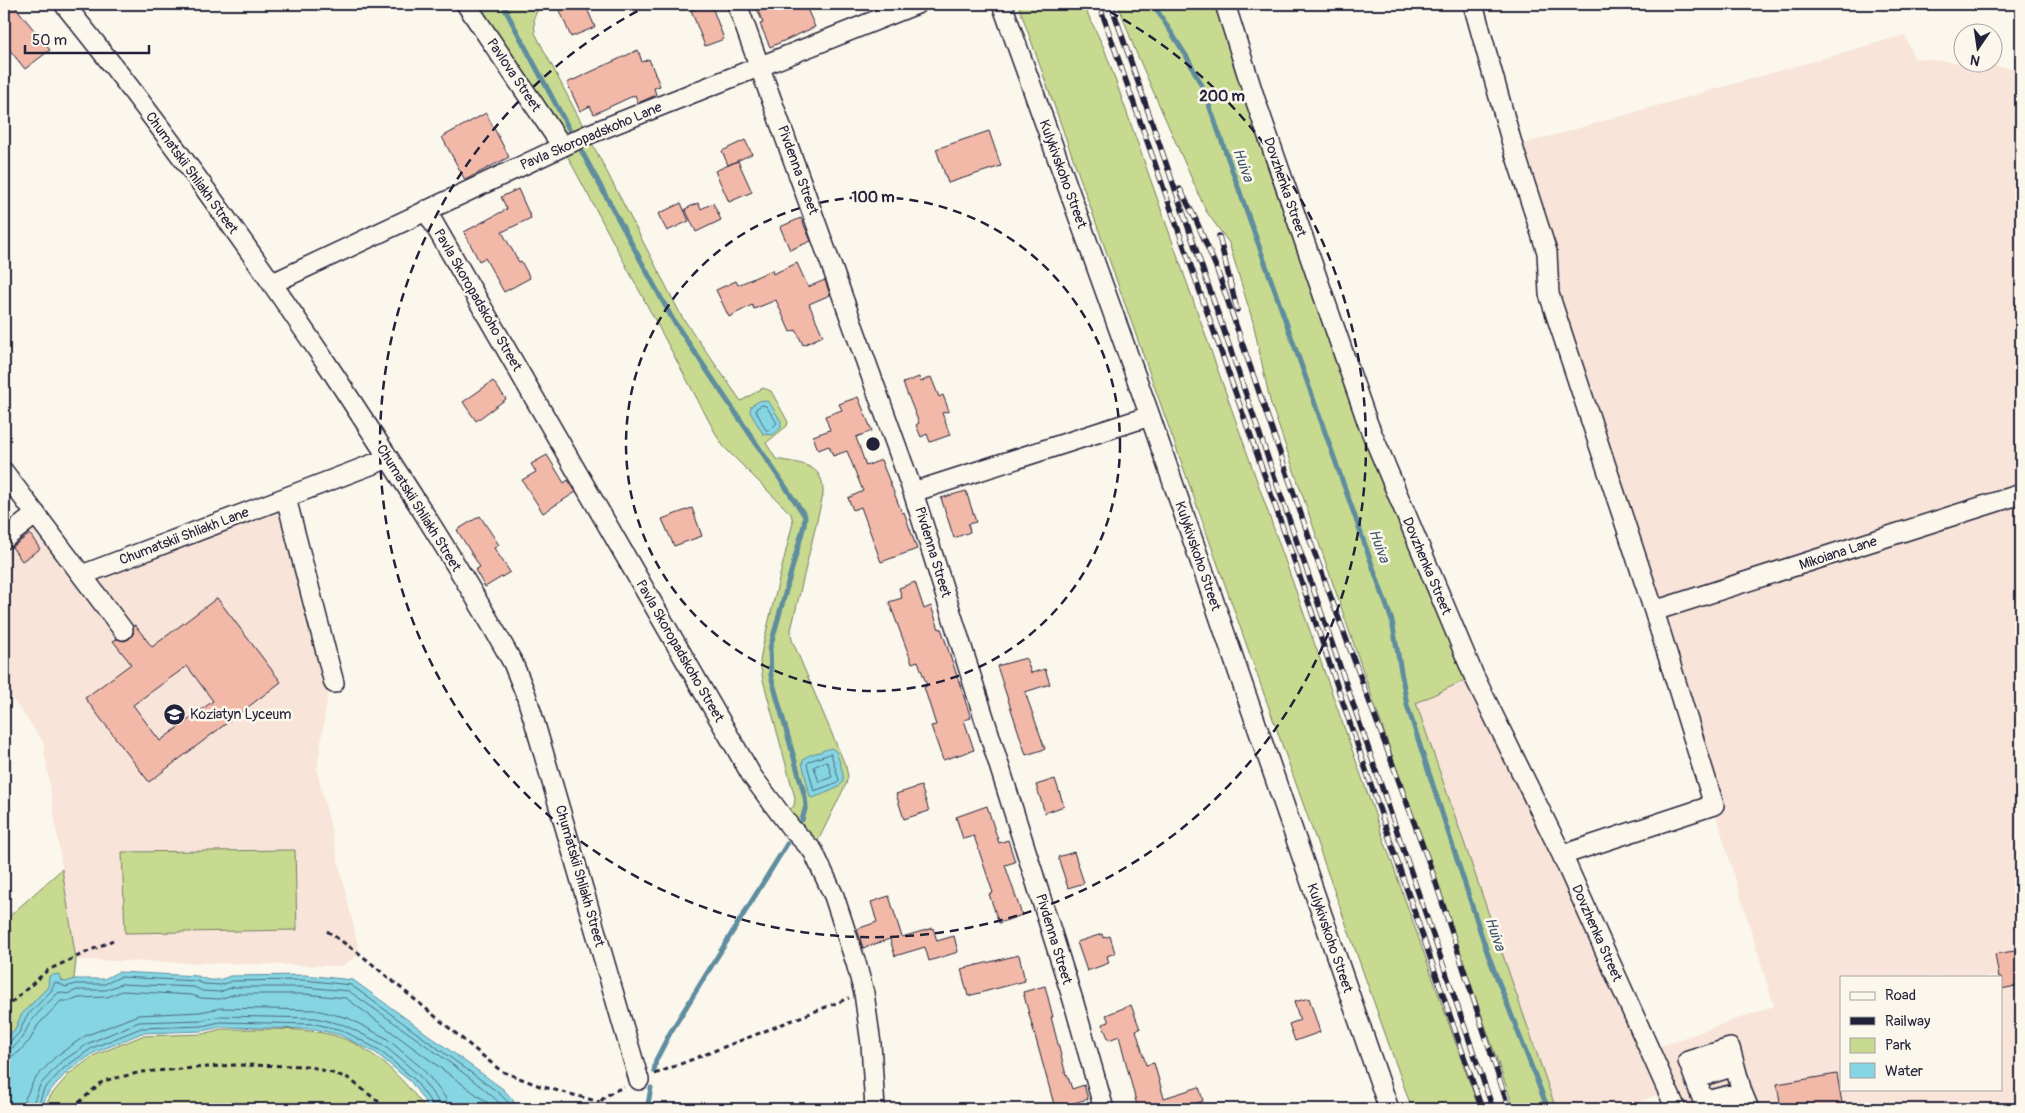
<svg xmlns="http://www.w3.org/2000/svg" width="2025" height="1113" font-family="Pangolin,sans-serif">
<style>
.built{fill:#f8e4d8;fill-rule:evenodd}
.green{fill:#c8da8f;stroke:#757e65}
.water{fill:#86d5e2;stroke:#5e8d9f}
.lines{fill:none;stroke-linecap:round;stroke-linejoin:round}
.shore{stroke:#4a6a7e;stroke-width:1}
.stream{stroke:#5e8d9f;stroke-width:5}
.building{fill:#f2b9a9;stroke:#22223b;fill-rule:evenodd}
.minor-casing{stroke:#22223b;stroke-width:22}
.path{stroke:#22223b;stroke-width:3;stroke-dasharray:5 4;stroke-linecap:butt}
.minor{stroke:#fbf7ec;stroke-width:19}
.rail-casing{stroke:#22223b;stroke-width:5.5}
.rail{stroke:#fbf7ec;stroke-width:4;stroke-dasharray:11;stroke-linecap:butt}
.ring{fill:none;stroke:#22223b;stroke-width:2.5;stroke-dasharray:9 6}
.labels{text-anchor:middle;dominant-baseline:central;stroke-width:5;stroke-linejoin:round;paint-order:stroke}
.street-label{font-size:14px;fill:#22223b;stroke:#fbf7ec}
.poi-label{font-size:14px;fill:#22223b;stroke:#fbf7ec;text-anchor:start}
.water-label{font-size:15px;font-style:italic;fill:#40586d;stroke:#fbf7ec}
.centre{fill:#22223b;stroke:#fbf7ec;stroke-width:2.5}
.ring-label{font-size:15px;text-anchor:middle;font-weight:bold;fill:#22223b;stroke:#fbf7ec;stroke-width:5;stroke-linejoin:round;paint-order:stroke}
</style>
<rect width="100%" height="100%" fill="#fbf7ec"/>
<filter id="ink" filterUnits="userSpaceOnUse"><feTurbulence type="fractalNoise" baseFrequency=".02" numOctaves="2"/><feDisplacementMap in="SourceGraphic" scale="10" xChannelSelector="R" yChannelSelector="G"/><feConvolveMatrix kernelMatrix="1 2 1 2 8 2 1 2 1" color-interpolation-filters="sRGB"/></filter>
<g filter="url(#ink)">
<path class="built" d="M1905 35 1914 58 2021 69V1109H1676L1668 1090 1624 1109H1556L1416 702 1474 676 1649 1050 1774 1006 1513 147ZM1841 977H2001V1089H1841Z
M284 506 329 686 317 770 360 954 342 966 76 960 43 741 4 687V539L36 514 83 575Z"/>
<path class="green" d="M472 4H540L534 18 535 33 682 317 741 401 763 388 771 391 788 422 787 426 766 443 776 459C801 464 825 463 823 495L791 630 792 640 846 767 848 776 846 784 813 851 782 816 794 806 795 798 763 680 760 662 762 649 793 522 791 514 724 447 718 438 562 146Z
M1018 4H1083L1104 48 1479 1109H1412Z
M1118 4H1225L1255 99 1474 676 1416 703 1556 1109H1514L1270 401 1253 322 1229 243 1206 211 1135 50Z
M295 850 297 930 125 933 122 852Z
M62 869 76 960 74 979 66 983 62 981 48 987 22 1014 15 1029 4 1041V921Z
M221 1029C257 1030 306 1026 339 1037 375 1049 404 1080 426 1109H44L51 1095 69 1074 95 1055 142 1036 203 1034Z"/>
<path class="water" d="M761 400 769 402 781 421V428L773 435 763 434 750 412 751 406Z
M831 748 836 751C848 787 848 784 813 798L810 797 802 762 807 756Z
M118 972 198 976C209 982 219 981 230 976L305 975 353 980 503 1089 513 1100 516 1109H430L411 1082 376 1053 340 1035 315 1029 220 1027 203 1031 142 1033 94 1053 67 1072 48 1093 41 1109H4V1041L15 1029 22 1014 48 987 49 976 59 974 62 981 66 982 74 979H104Z"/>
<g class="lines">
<path class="shore" d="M762 405 766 406 777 423 770 430H766L756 411V409Z
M831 754 839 780 836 783 814 791 807 764 810 761Z
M825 762 828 763 832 777 819 782 814 767Z
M4 1044 9 1043 19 1033 26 1017 51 991 55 982 66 987 76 984H105L120 977 196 981 204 984 221 985 232 981 304 980 351 985 499 1093 509 1103 510 1109
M4 1050C21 1049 24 1030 33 1019 41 1009 50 1001 59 992L67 994 77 990H106L121 984 194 987 202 991 220 992 233 987H304L349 991C371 1007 498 1093 504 1109
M4 1058 12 1056 19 1052 30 1040 38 1025 61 1001H70L79 998 107 997 122 991 192 995 201 998 220 999 235 994H304L346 998 496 1109
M23 1109 24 1101 34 1080 55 1057 85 1036 138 1015 200 1012 221 1008 316 1010 348 1018 386 1038 423 1069 445 1097 448 1109
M31 1109 40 1085 60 1063 89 1043 139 1022 201 1020 221 1016 316 1018 344 1025 382 1044 418 1074 438 1101 440 1109
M37 1109 44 1089 64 1068 92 1048 141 1028 202 1026 220 1022 315 1024 342 1030 379 1050 414 1079 433 1105 434 1109"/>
<path class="stream" d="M505 4 506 11 569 129
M1153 4 1187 57 1203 88 1392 621 1407 705 1487 952 1548 1109
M582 152 673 320 805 516 804 525 770 648 771 676 805 797 806 806 802 820
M654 1071 656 1060 670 1033 787 844
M647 1109 651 1088"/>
</g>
<path class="building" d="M4 4H13L50 50 25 69 4 43Z
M557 4H585L595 27 571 37Z
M706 4H711L724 39 705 46 691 10Z
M755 4H805L815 27 770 47 760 24 763 23Z
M638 50 642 62 649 59 660 86 654 88 656 95 638 103 635 95 594 114 590 106 580 111 567 83Z
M486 113 509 157 465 180 442 137Z
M989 131 1001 166 948 183 936 149Z
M745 140 752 154 728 165 722 151Z
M738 161 752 192 729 202 715 171Z
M518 189 531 218 502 232 519 262 521 261 530 278 504 292 485 258 479 261 464 232 507 209 501 197Z
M681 203 689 221 667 231 658 214Z
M698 203 701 209 713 203 721 220 696 232 685 209Z
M801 218 811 241 790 250 780 227Z
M797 263 808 287 825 280 830 295 809 304 823 336 803 345 796 330 790 332 776 300 754 309 752 305 729 317 716 290 736 281 738 285 772 270 773 274Z
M919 377 920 382 931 377 939 397 943 395 949 411 942 413 950 435 930 442 927 434 921 437 916 425 919 423 903 383Z
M493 381 506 399 476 421 463 402Z
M858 397 872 431 856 437 866 466 881 460 902 513 904 512 917 549 881 562 861 507 853 510 848 498 863 491 847 451 833 456 829 446 818 450 813 436 830 430 825 416 842 410 839 404Z
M547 455 564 483 568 480 576 492 543 513 522 480 536 472 531 464Z
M966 491 976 522 968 524 970 532 954 538 941 498Z
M692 508 702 536 674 546 662 519Z
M480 516 499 545 494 548 510 572 485 587 475 570 480 567 457 530Z
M30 534 40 549 22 561 12 547Z
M915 582 924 609 931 606 939 629 941 628 971 718 964 720 974 750 943 760 931 726 936 725 924 687 927 686 918 661 912 663 889 602 902 598 899 588Z
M217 598 281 682 149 782 85 698 131 664 113 641 117 639 124 641 129 639 133 634V626L135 625 152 647ZM187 666 213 701 160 741 133 705Z
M1026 658 1031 673 1045 669 1050 684 1025 692 1045 749 1026 755 997 666Z
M1055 779 1064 806 1045 813 1036 785Z
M921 786 929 811 904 819 896 794Z
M987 806 999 843 1008 840 1015 862 1005 865 1022 915 999 923 989 894 993 893 974 836 963 839 956 817Z
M1074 852 1084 883 1068 888 1058 857Z
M889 896 902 937 933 928 937 941 954 936 958 952 929 961 925 947 895 956 890 939 863 948 857 929 877 922 871 902Z
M1102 934 1103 938 1110 936 1115 953 1107 956 1109 963 1087 971 1077 942Z
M2021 950V985L2001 989V977H1999L1995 954Z
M1019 955 1025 981 968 996 961 969Z
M1045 986 1053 1017H1051L1066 1075 1067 1074 1072 1089 1084 1085 1088 1099 1055 1108 1023 992Z
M1309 998 1320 1032 1295 1041 1289 1024 1300 1020 1294 1002Z
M1131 1005 1140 1029 1136 1030 1146 1065 1154 1063 1164 1098 1199 1087 1203 1101 1176 1109H1138L1119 1036 1109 1040 1102 1024 1109 1022 1106 1015Z
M1837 1074 1843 1109H1781L1777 1084Z"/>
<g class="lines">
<defs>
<path id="minor" d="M64 4C159 121 247 245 331 370 394 466 457 562 513 663L526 695 535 724 639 1080
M466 4 562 146
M737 4 913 492 1073 1000 1104 1109
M1002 4 1150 416 1389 1109
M1225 4 1255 99 1368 424 1474 676 1562 855 1676 1109
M1473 4 1513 147 1547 252 1549 294 1654 611 1714 805 1562 855
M426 210 752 776 791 828 813 851 834 896 856 963 864 993 871 1044 875 1109
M273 283 587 135 917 4
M4 472 123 630
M913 492 1150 416
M286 498 334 683
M4 539 36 514
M82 575 389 458
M1654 611 2021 494
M1735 1066 1700 1077 1699 1091 1707 1101 1742 1092
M1706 1109 1688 1061 1730 1048 1742 1092 1749 1109"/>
</defs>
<use href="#minor" class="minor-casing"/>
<path class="path" d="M327 931 360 954 501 1071 540 1086 600 1102
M4 1009 48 970 113 940
M655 1074 849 998
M72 1109 103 1081 142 1072 234 1065 309 1066 348 1078 384 1106 385 1109
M597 1109C601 1096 612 1092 624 1087"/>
<use href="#minor" class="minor"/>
<defs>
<path id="rail" d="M1099 4 1292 554 1482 1109
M1111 4 1493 1109
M1180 189 1196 220 1216 267 1312 546 1432 871 1509 1109
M1219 236 1237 310"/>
</defs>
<use href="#rail" class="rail-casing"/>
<use href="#rail" class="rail"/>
</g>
</g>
<g class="ring">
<circle cx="873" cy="444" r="247"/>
<path d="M1097 5A493 493 0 1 1 649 5"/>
</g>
<defs>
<symbol id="school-disc" viewBox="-11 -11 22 22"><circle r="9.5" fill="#22223b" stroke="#fbf7ec"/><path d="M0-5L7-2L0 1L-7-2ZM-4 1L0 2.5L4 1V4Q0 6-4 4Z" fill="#fff"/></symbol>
</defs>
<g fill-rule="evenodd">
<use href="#school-disc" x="162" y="702" width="25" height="25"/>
</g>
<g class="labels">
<g class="street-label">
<text transform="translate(514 75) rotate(56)">Pavlova Street</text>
<text transform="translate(591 136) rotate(-23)">Pavla Skoropadskoho Lane</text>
<text transform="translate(798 170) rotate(70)">Pivdenna Street</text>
<text transform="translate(192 173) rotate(54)">Chumatskii Shliakh Street</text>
<text transform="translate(1063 174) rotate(70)">Kulykivskoho Street</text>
<text transform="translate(1285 187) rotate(71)">Dovzhenka Street</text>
<text transform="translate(478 300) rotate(60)">Pavla Skoropadskoho Street</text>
<text transform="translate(419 508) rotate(58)">Chumatskii Shliakh Street</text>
<text transform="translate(184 536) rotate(-21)">Chumatskii Shliakh Lane</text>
<text transform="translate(933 552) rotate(73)">Pivdenna Street</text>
<text transform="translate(1838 553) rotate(-18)">Mikoiana Lane</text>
<text transform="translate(1198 556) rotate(71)">Kulykivskoho Street</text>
<text transform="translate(1427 566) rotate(67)">Dovzhenka Street</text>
<text transform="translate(680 651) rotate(60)">Pavla Skoropadskoho Street</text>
<text transform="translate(580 876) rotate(74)">Chumatskii Shliakh Street</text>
<text transform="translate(1597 933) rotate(66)">Dovzhenka Street</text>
<text transform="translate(1330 938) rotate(71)">Kulykivskoho Street</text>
<text transform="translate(1054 939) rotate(73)">Pivdenna Street</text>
</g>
<g class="poi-label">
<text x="190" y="714">Koziatyn Lyceum</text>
</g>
<g class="water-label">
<text transform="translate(1243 165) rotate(70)">Huiva</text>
<text transform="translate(1379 546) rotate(70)">Huiva</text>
<text transform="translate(1495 934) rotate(71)">Huiva</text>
</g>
</g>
<circle cx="873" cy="444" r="8" class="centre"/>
<g class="ring-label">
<text x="1222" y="101">200 m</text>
<text x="873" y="202">100 m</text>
</g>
<rect width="2025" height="1113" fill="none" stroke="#fbf7ec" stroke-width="20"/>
<rect x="10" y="10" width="2005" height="1093" fill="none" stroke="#22223b" stroke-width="2" filter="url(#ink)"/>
<rect x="1840" y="976" width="162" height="115" fill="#fbf7ec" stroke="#a4a2a5"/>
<rect x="1850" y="992" width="25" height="8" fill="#fbf7ec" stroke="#a4a2a5"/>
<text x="1885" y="1000" font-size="15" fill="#22223b">Road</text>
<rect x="1850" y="1017" width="25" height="8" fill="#22223b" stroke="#a4a2a5"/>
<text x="1885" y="1026" font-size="15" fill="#22223b">Railway</text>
<rect x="1850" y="1038" width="25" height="15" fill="#c8da8f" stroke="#a4a2a5"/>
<text x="1885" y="1050" font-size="15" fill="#22223b">Park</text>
<rect x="1850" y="1063" width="25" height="15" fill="#86d5e2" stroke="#a4a2a5"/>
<text x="1885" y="1076" font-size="15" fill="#22223b">Water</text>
<g transform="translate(1978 48) rotate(193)"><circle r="24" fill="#fbf7ec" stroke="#a4a2a5"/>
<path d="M0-4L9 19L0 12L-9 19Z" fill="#22223b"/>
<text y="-8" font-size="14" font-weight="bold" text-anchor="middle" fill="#22223b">N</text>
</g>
<path d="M25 45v8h124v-8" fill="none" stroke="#22223b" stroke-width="2.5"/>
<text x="32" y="45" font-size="15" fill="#22223b" stroke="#fbf7ec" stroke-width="4" paint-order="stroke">50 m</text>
</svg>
